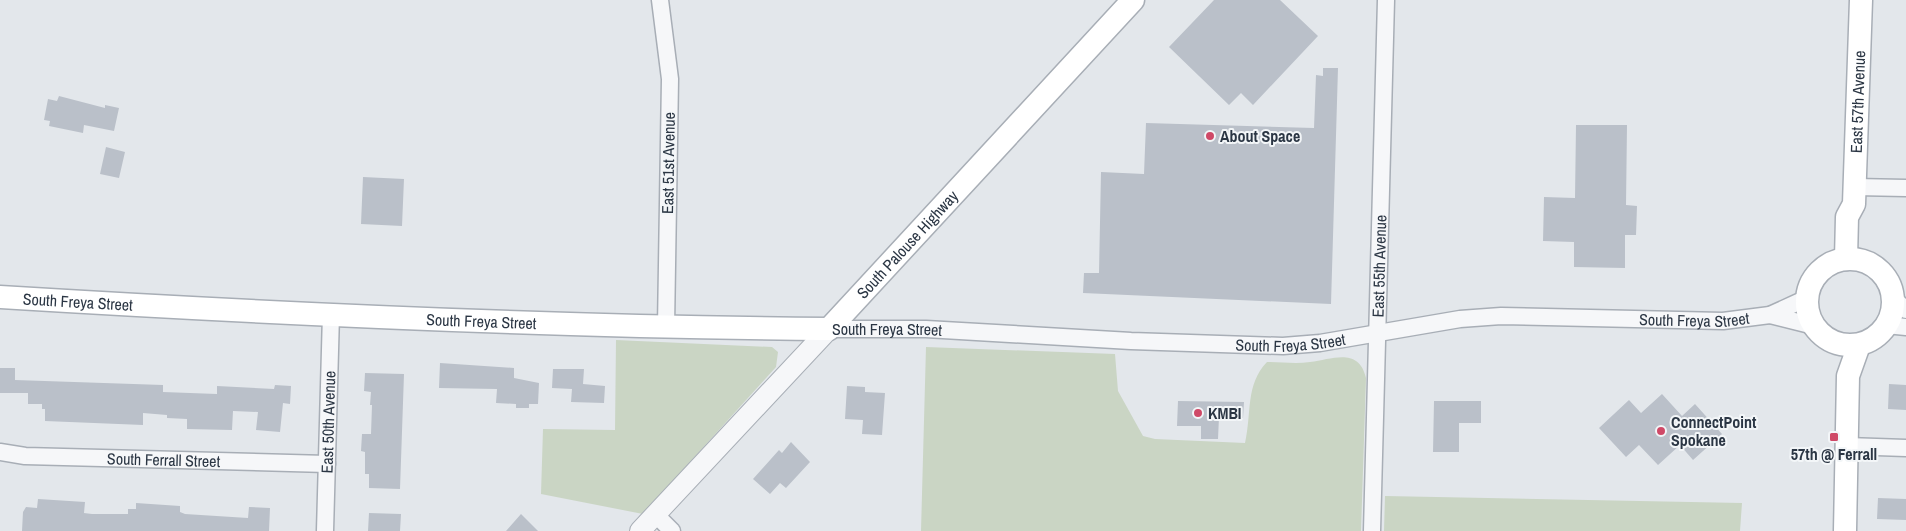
<svg xmlns="http://www.w3.org/2000/svg" width="1906" height="531" font-family="'Archivo Narrow',sans-serif">
<style>
.green{fill:#cad5c4}
.building{fill:#bac0c9}
.lines{fill:none;stroke-linecap:round;stroke-linejoin:round}
.minor-casing{stroke:#a8aeb6;stroke-width:19}
.tertiary-casing{stroke:#a8aeb6;stroke-width:22}
.secondary-casing{stroke:#a8aeb6;stroke-width:25}
.minor{stroke:#f6f7f9;stroke-width:16}
.tertiary{stroke:#f6f7f9;stroke-width:20}
.secondary{stroke:#fff;stroke-width:22}
.poi-dot{fill:#cf4967;stroke:#f3f6f8;stroke-width:2}
.labels{text-anchor:middle;dominant-baseline:central;stroke-width:4;stroke-linejoin:round;paint-order:stroke}
.street-label{font-size:16px;fill:#2b3644;stroke:#f3f6f8}
.poi-label{font-size:16px;font-weight:bold;fill:#2b3644;stroke:#f3f6f8;text-anchor:start}
</style>
<rect width="100%" height="100%" fill="#e3e7eb"/>
<path class="green" d="M616 340 772 347 778 352 776 367 643 514 541 494 543 429 615 430Z
M926 347 1115 354 1118 391 1143 436 1155 439 1245 443C1252 413 1245 385 1267 362 1281 362 1296 364 1310 362 1333 359 1359 347 1366 378L1361 531H921Z
M1385 496 1742 503 1740 531H1384Z"/>
<path class="building" d="M1214 0H1280L1318 36 1253 105 1241 93 1229 105 1169 47Z
M1323 68H1338L1331 304 1083 293 1084 273H1099L1101 172 1144 174 1146 123 1314 128 1316 75 1323 76Z
M59 96 105 108V105L119 108 114 131 84 125 83 133 49 126 50 121 44 120 48 99 57 101Z
M1576 125H1627L1626 205 1637 206 1636 235H1625V268L1574 267V242L1543 241 1544 197 1575 198Z
M106 147 125 152 119 178 100 174Z
M363 177 404 179 402 226 361 224Z
M440 363 514 368V378L539 383 538 404H529V408H516V404L496 403 497 389 439 388Z
M0 368H15V380L163 385V392L217 394V386L274 389 275 385 291 386 290 404 283 403 280 432 256 430 258 412 233 411 232 430 187 429V419L167 418V415L143 413V425L45 421V409H42V404H28V393H0Z
M553 369H584L583 384 605 386 604 403 571 402 572 389 552 388Z
M365 373 404 374 400 489 369 488V474H365V452L361 451 362 434H371L372 405H370L371 392 364 391Z
M1889 384 1906 385V410L1888 409Z
M847 386 865 387V392L885 393 882 435 862 434 863 420 845 419Z
M1662 394 1682 416 1695 404 1722 434 1693 460 1680 445 1658 465 1639 445 1626 457 1599 428 1629 400 1641 413Z
M1178 401 1244 402 1243 418 1219 417 1218 439H1201V426H1177Z
M1434 401H1481V423H1459V452H1433Z
M791 442 810 462 786 488 780 483 770 494 753 479 779 450 782 453Z
M1878 498 1906 499V520L1877 519Z
M38 499 85 502 84 513 92 514H128V509H136V503L180 506V512L185 514 248 518 249 507 270 508 269 531H22L23 512 26 507 37 508Z
M369 513 401 514 400 531H368Z
M521 514 538 531H506Z"/>
<g class="lines">
<defs>
<g id="minor">
<path d="M660 0 670 79 666 327"/>
<path d="M1855 187 1906 188"/>
<path d="M1893 298 1906 310"/>
<path d="M1770 315 1814 326"/>
<path d="M1886 325 1906 327"/>
<path id="s1" d="M829 329H926L1131 341 1283 346 1320 343 1460 319 1501 316 1723 321 1770 315 1805 299"/>
<path d="M1847 446 1906 448"/>
<path id="s2" d="M0 452 25 456 327 464"/>
<path d="M655 514 672 531"/>
<path id="s3" d="M325 531 331 314"/>
<path id="s4" d="M1372 531 1386 0"/>
</g>
<path id="tertiary" d="M640 531 829 329"/>
<g id="secondary">
<path id="s5" d="M1846 259 1847 217 1854 204 1861 0"/>
<circle cx="1850" cy="302" r="43"/>
<path id="s6" d="M0 297C276 314 553 327 829 329L1133 0"/>
<path d="M1845 531 1848 376 1859 345"/>
</g>
</defs>
<use href="#minor" class="minor-casing"/>
<use href="#tertiary" class="tertiary-casing"/>
<use href="#secondary" class="secondary-casing"/>
<use href="#minor" class="minor"/>
<use href="#tertiary" class="tertiary"/>
<use href="#secondary" class="secondary"/>
</g>
<g class="poi-dot">
<circle cx="1210" cy="136" r="5"/>
<circle cx="1198" cy="413" r="5"/>
<circle cx="1661" cy="431" r="5"/>
<rect x="1829" y="432" width="10" height="10" rx="2.5"/>
</g>
<g class="labels">
<g class="street-label">
<text stroke="none"><textPath href="#s5" startOffset="159">East 57th Avenue</textPath></text>
<text transform="translate(668 163) rotate(-89)">East 51st Avenue</text>
<text stroke="none"><textPath href="#s6" startOffset="945">South Palouse Highway</textPath></text>
<text stroke="none"><textPath href="#s4" startOffset="265">East 55th Avenue</textPath></text>
<text stroke="none"><textPath href="#s6" startOffset="78">South Freya Street</textPath></text>
<text stroke="none"><textPath href="#s1" startOffset="868">South Freya Street</textPath></text>
<text stroke="none"><textPath href="#s6" startOffset="482">South Freya Street</textPath></text>
<text stroke="none"><textPath href="#s1" startOffset="58">South Freya Street</textPath></text>
<text stroke="none"><textPath href="#s1" startOffset="462">South Freya Street</textPath></text>
<text stroke="none"><textPath href="#s3" startOffset="109">East 50th Avenue</textPath></text>
<text stroke="none"><textPath href="#s2" startOffset="164">South Ferrall Street</textPath></text>
</g>
<g class="poi-label">
<text x="1220" y="136">About Space</text>
<text x="1208" y="413">KMBI</text>
<text x="1671" y="422">ConnectPoint<tspan x="1671" dy="18">Spokane</tspan></text>
<text x="1834" y="454" text-anchor="middle">57th @ Ferrall</text>
</g>
</g>
</svg>
